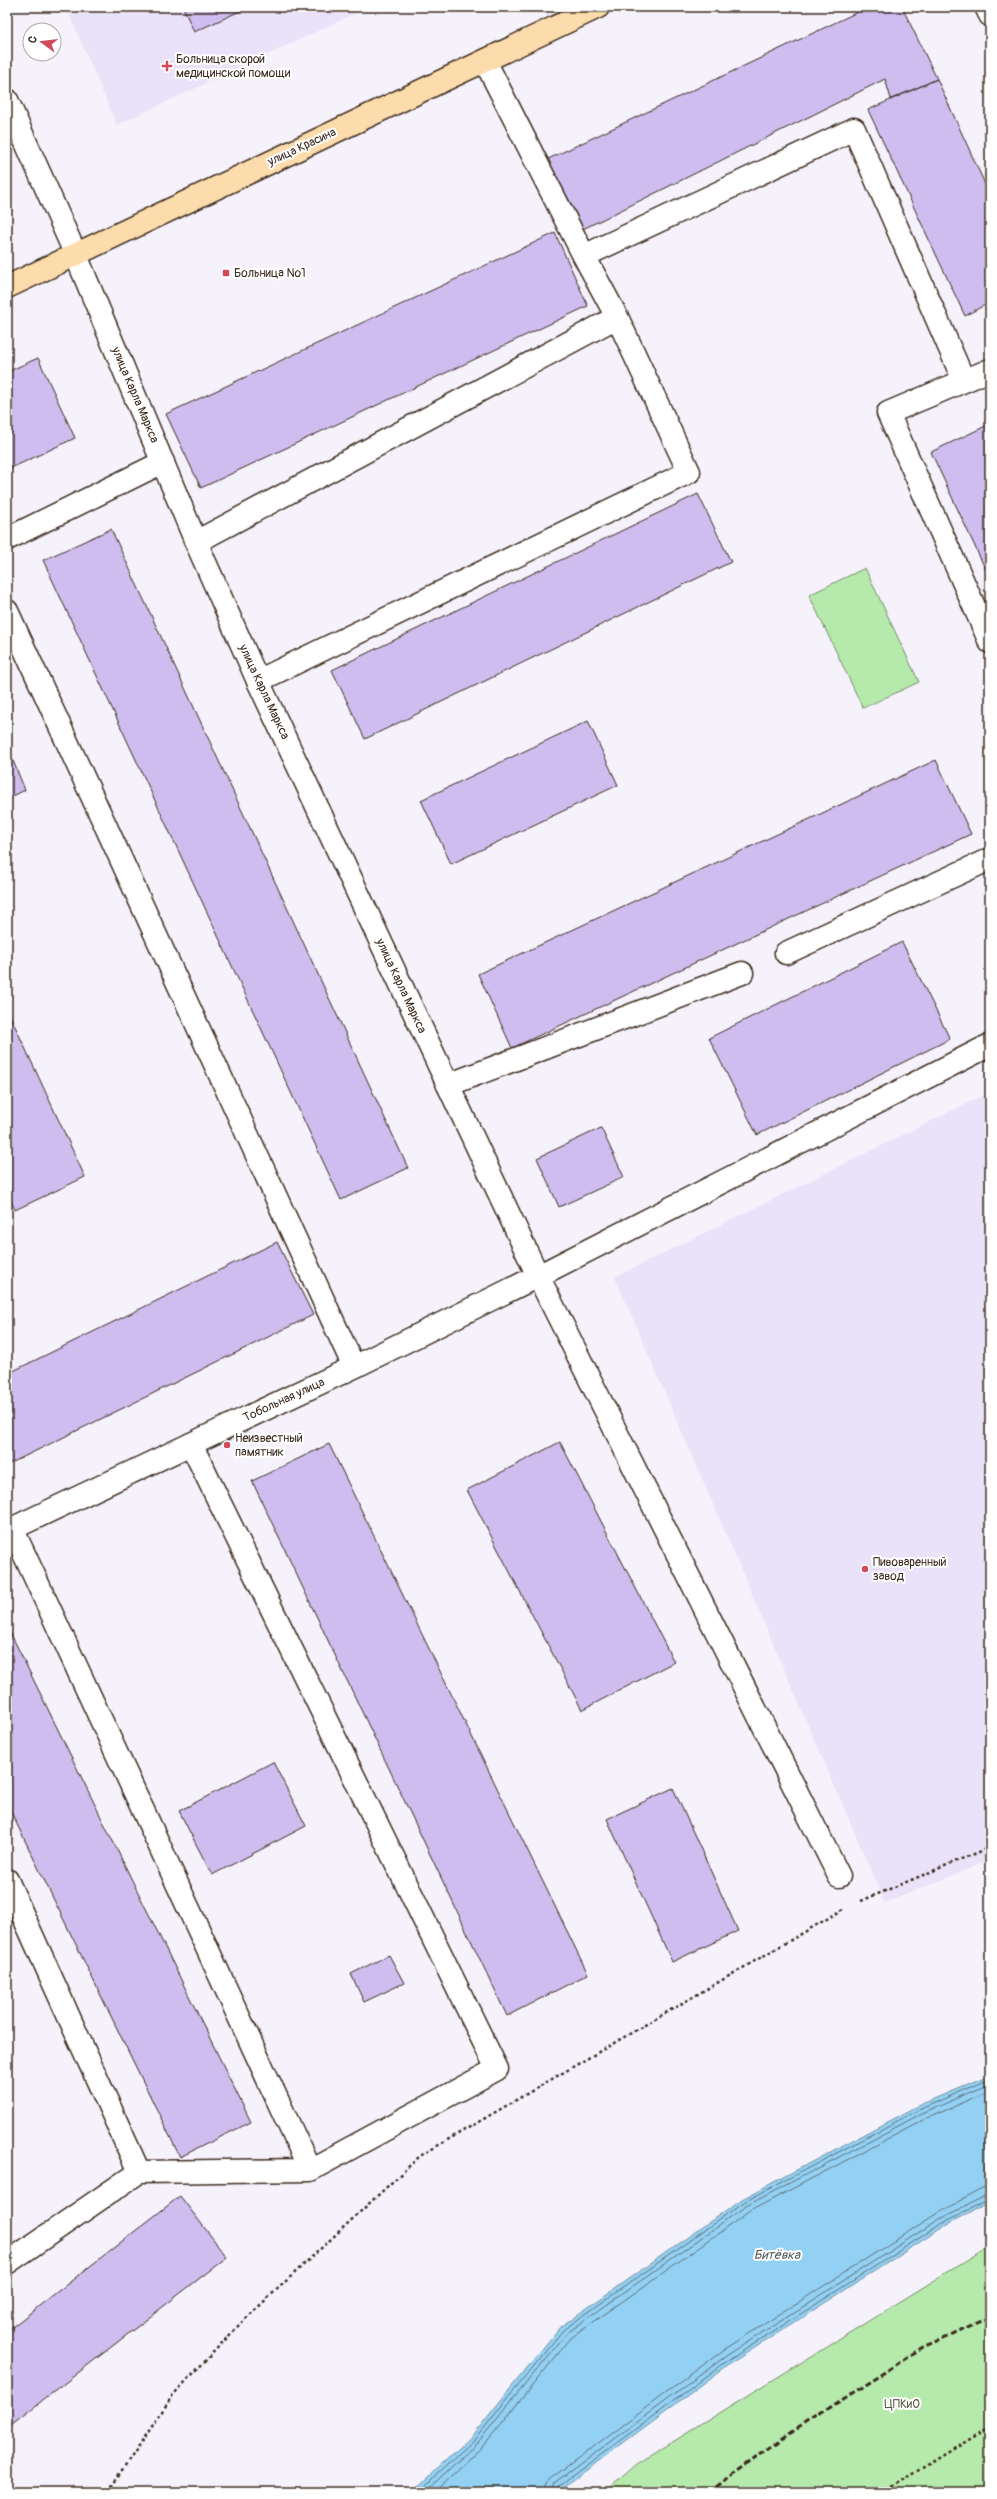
<svg xmlns="http://www.w3.org/2000/svg" width="997" height="2499" font-family="Pangolin,sans-serif">
<style>
.built{fill:#e9e2f8}
.green{fill:#b6eaac;stroke:#788a65}
.water{fill:#93d1f4;stroke:#708e9e}
.lines{fill:none;stroke-linecap:round;stroke-linejoin:round}
.shore{stroke:#5e6d74;stroke-width:1}
.building{fill:#cebdee;stroke:#3b2a1e}
.lane-casing{stroke:#3b2a1e;stroke-width:25}
.street-casing{stroke:#3b2a1e;stroke-width:25}
.secondary-casing{stroke:#3b2a1e;stroke-width:25}
.primary-casing{stroke:#3b2a1e;stroke-width:25}
.path{stroke:#3b2a1e;stroke-width:2.5;stroke-dasharray:3 3;stroke-linecap:butt}
.lane{stroke:#fff;stroke-width:22}
.street{stroke:#fff;stroke-width:22}
.secondary{stroke:#fff;stroke-width:22}
.primary{stroke:#fcdcac;stroke-width:22}
.rail{stroke:#3b2a1e;stroke-width:3;stroke-dasharray:6 3;stroke-linecap:butt}
.poi-dot{fill:#d1495b;stroke:#fff;stroke-width:1.5}
.labels{text-anchor:middle;dominant-baseline:central;stroke-width:4;stroke-linejoin:round;paint-order:stroke}
.poi-label{font-size:12px;fill:#3b2a1e;stroke:#fff;text-anchor:start}
.street-label{font-size:12px;fill:#3b2a1e;stroke:#fff}
.park-label{font-size:12px;fill:#5a5a42;stroke:#fff}
.water-label{font-size:13px;font-style:italic;fill:#555c5e;stroke:#fff}
</style>
<rect width="100%" height="100%" fill="#f5f2fc"/>
<filter id="ink" filterUnits="userSpaceOnUse"><feTurbulence type="fractalNoise" baseFrequency=".025" numOctaves="2"/><feDisplacementMap in="SourceGraphic" scale="8" xChannelSelector="R" yChannelSelector="G"/><feConvolveMatrix kernelMatrix="1 2 1 2 8 2 1 2 1" color-interpolation-filters="sRGB"/></filter>
<g filter="url(#ink)">
<path class="built" d="M66 7H369L117 125Z
M990 1092V1860L885 1903 615 1277Z"/>
<path class="green" d="M865 568 919 682 863 708 809 595Z
M990 2246V2492H605L637 2464Z"/>
<path class="water" d="M990 2075V2202L951 2222 731 2363 557 2492H412L473 2435 560 2327 742 2199 915 2107Z"/>
<g class="lines">
<path class="shore" d="M418 2492 476 2438 563 2330 744 2202 916 2111 990 2079
M425 2492 479 2441 567 2333 746 2206 919 2115 990 2084
M434 2492 484 2445 571 2338 750 2211 921 2121 990 2091
M544 2492 545 2485 550 2479 722 2351 944 2209 982 2189 990 2187
M550 2492 554 2483 726 2356 946 2215 990 2194
M555 2492 557 2487 729 2360 949 2219 990 2199"/>
</g>
<path class="building" d="M183 7H249L194 32Z
M868 7H902L937 79 891 99 885 79 581 230 544 161Z
M937 79 990 195V302L965 316 868 110Z
M555 233 588 306 201 488 166 414Z
M38 358 75 438 7 470V372Z
M990 424V579L931 452Z
M698 494 731 562 365 739 332 670Z
M111 529 408 1168 341 1200 43 560Z
M588 721 618 785 451 864 421 800Z
M7 746 25 790 7 799Z
M936 760 971 834 512 1048 478 974Z
M902 942 950 1039 757 1135 709 1038Z
M7 1009 85 1177 15 1210 7 1192Z
M601 1128 624 1177 559 1207 537 1158Z
M277 1242 313 1315 7 1465V1374Z
M560 1442 674 1662 582 1710 467 1490Z
M329 1444 588 1974 507 2016 252 1481Z
M7 1626 251 2122 180 2157 7 1804Z
M273 1762 306 1826 212 1875 179 1811Z
M673 1788 738 1931 672 1962 607 1819Z
M389 1955 404 1983 364 2002 351 1974Z
M180 2196 227 2257 7 2428V2331Z"/>
<g class="lines">
<defs>
<path id="lane" d="M485 61 584 256
M990 370 888 413 990 642
M7 539 163 462
M196 542 617 317
M7 611 354 1367
M258 681 689 472 617 317 584 256 854 129 964 381
M786 953 990 859
M448 1085 742 973
M12 1528 310 2170
M839 1876 538 1276 990 1045
M7 1880 139 2172
M7 2263 139 2172 310 2170 497 2069 191 1444"/>
<path id="street" d="M7 1531 354 1367 538 1276 258 681 196 542 75 253"/>
<path id="secondary" d="M986 7 990 15
M7 100 75 253"/>
<path id="primary" d="M7 287 598 7"/>
</defs>
<use href="#lane" class="lane-casing"/>
<use href="#street" class="street-casing"/>
<use href="#secondary" class="secondary-casing"/>
<use href="#primary" class="primary-casing"/>
<path class="path" d="M861 1901 990 1847
M108 2492 173 2395 240 2324 420 2156 844 1909
M881 2492 990 2426"/>
<use href="#lane" class="lane"/>
<use href="#street" class="street"/>
<use href="#secondary" class="secondary"/>
<use href="#primary" class="primary"/>
<path class="rail" d="M709 2492 786 2436 922 2348 990 2318"/>
</g>
</g>
<g class="poi-dot">
<path d="M165 60h4v4h4v4h-4v4h-4v-4h-4v-4h4z"/>
<rect x="222" y="269" width="8" height="8" rx="2"/>
<circle cx="227" cy="1445" r="4"/>
<circle cx="865" cy="1569" r="4"/>
</g>
<g class="labels">
<g class="poi-label">
<text x="176" y="59">Больница скорой<tspan x="176" dy="14">медицинской помощи</tspan></text>
<text x="234" y="273">Больница №1</text>
<text x="235" y="1438">Неизвестный<tspan x="235" dy="14">памятник</tspan></text>
<text x="873" y="1562">Пивоваренный<tspan x="873" dy="14">завод</tspan></text>
</g>
<g class="street-label">
<text transform="translate(302 147) rotate(-25)">улица Красина</text>
<text transform="translate(135 395) rotate(67)">улица Карла Маркса</text>
<text transform="translate(264 692) rotate(65)">улица Карла Маркса</text>
<text transform="translate(401 986) rotate(65)">улица Карла Маркса</text>
<text transform="translate(284 1400) rotate(-25)">Тобольная улица</text>
</g>
<g class="park-label">
<text x="902" y="2404">ЦПКиО</text>
</g>
<g class="water-label">
<text x="777" y="2255">Битёвка</text>
</g>
</g>
<rect width="997" height="2499" fill="none" stroke="#fff" stroke-width="24"/>
<rect x="12" y="12" width="973" height="2475" fill="none" stroke="#3b2a1e" stroke-width="1.5" filter="url(#ink)"/>
<g transform="translate(42 42) rotate(285)"><circle r="19" fill="#ffffff" stroke="#b1aaa5"/>
<path d="M0-3L7 15L0 10L-7 15Z" fill="#d1495b"/>
<text y="-6" font-size="11" font-weight="bold" text-anchor="middle" fill="#3b2a1e">С</text>
</g>
</svg>
